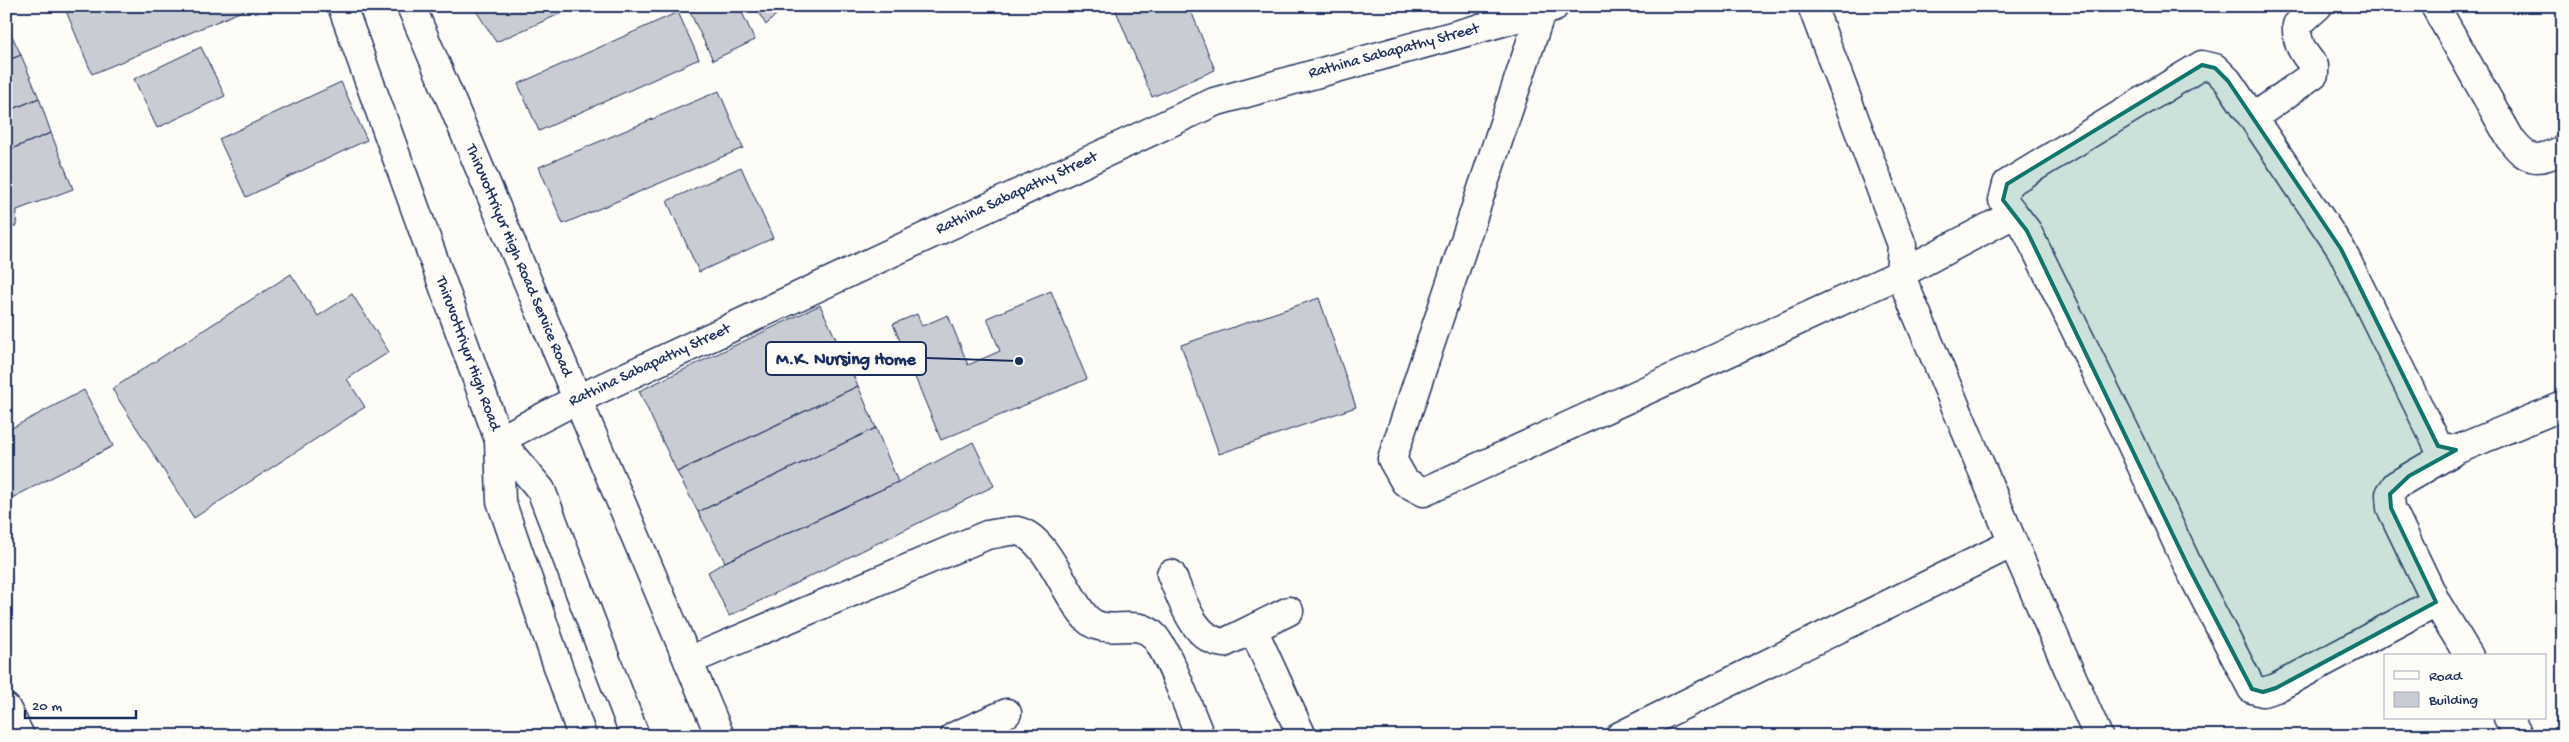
<svg xmlns="http://www.w3.org/2000/svg" width="2569" height="742" font-family="'Gochi Hand',sans-serif">
<style>
.building{fill:#c9ccd3;stroke:#1b2f5e}
.lines{fill:none;stroke-linecap:round;stroke-linejoin:round}
.minor-casing{stroke:#1b2f5e;stroke-width:31}
.major-casing{stroke:#1b2f5e;stroke-width:31}
.minor{stroke:#fdfcf7;stroke-width:28}
.major{stroke:#fdfcf7;stroke-width:28}
.marked{fill:#0f766e;fill-opacity:0.2;stroke:#0f766e;stroke-width:4;stroke-linejoin:round}
.labels{text-anchor:middle;dominant-baseline:central;stroke-width:4.5;stroke-linejoin:round;paint-order:stroke}
.street-label{font-size:16px;fill:#1b2f5e;stroke:#fdfcf7}
.leader{fill:none;stroke:#1b2f5e;stroke-width:2}
.callout-dot{fill:#1b2f5e;stroke:#fdfcf7;stroke-width:2}
.callout{fill:#fdfcf7;stroke:#1b2f5e;stroke-width:2}
.callout-label{font-size:18px;text-anchor:middle;font-weight:bold;fill:#1b2f5e}
</style>
<rect width="100%" height="100%" fill="#fdfcf7"/>
<filter id="ink" filterUnits="userSpaceOnUse"><feTurbulence type="fractalNoise" baseFrequency=".02" numOctaves="2"/><feDisplacementMap in="SourceGraphic" scale="10" xChannelSelector="R" yChannelSelector="G"/><feConvolveMatrix kernelMatrix="1 2 1 2 8 2 1 2 1" color-interpolation-filters="sRGB"/></filter>
<g filter="url(#ink)">
<path class="building" d="M64 6H254L92 74Z
M473 6H578L496 42Z
M687 6H739L755 40 713 60Z
M755 6H785L766 25Z
M1114 6H1189L1215 70 1152 97Z
M678 12 699 59 539 131 518 84Z
M6 23 21 55 6 61Z
M201 47 225 96 157 128 134 79Z
M21 55 39 98 6 112V61Z
M341 82 367 140 246 197 219 139Z
M719 91 743 148 563 224 539 167Z
M39 98 51 133 6 151V112Z
M51 133 73 189 17 210 16 226 6 230V151Z
M741 167 773 238 699 272 667 201Z
M291 274 318 316 352 294 389 352 347 379 365 407 194 518 112 389Z
M1051 291 1087 379 941 440 893 324 917 314 922 326 948 315 968 365 1000 351 987 318Z
M1319 298 1356 407 1219 454 1181 345Z
M820 305 858 386 677 472 639 391Z
M858 386 876 428 698 512 677 472Z
M84 390 113 446 6 501V431Z
M876 428 898 482 725 562 698 512Z
M973 442 994 486 729 616 708 572 725 562 898 482Z"/>
<g class="lines">
<defs>
<path id="minor" d="M411 6 720 736
M1812 6 1902 245 1900 274 2013 543 2098 736
M2435 6 2511 140C2529 163 2537 161 2563 150
M1541 12 1392 459 1405 482 1424 492 1900 274 2014 214 2003 200 2007 184 2202 65 2215 68 2228 81 2341 249 2438 446 2456 450 2563 406
M2253 118 2314 74V66C2303 53 2296 43 2297 25L2318 6
M2014 214 2027 231 2131 443 2188 566 2252 689 2263 692 2276 688 2436 602
M499 440 576 400 1214 102 1553 8
M2456 450 2396 485 2390 494 2391 508 2436 602 2469 656
M1171 574C1182 598 1193 640 1224 643L1289 611
M1253 629 1302 736
M688 661 987 535C996 534 1009 530 1017 531 1048 537 1066 598 1087 619 1106 638 1136 616 1154 636 1170 654 1189 711 1200 736
M6 708 20 736
M2508 718 2519 736
M955 736 1007 713
M1620 736 2013 543"/>
<path id="major" d="M342 6 499 440 501 501 582 736
M499 440 541 490 635 736"/>
</defs>
<use href="#minor" class="minor-casing"/>
<use href="#major" class="major-casing"/>
<use href="#minor" class="minor"/>
<use href="#major" class="major"/>
</g>
</g>
<path class="marked" d="M2202 65 2215 68 2228 81 2341 249 2438 446 2456 450 2409 476 2390 494 2391 508 2436 602 2276 688 2263 692 2252 689 2188 566 2027 231 2003 200 2007 184Z"/>
<g class="labels">
<g class="street-label">
<text transform="translate(1394 52) rotate(-15)">Rathina Sabapathy Street</text>
<text transform="translate(1017 194) rotate(-25)">Rathina Sabapathy Street</text>
<text transform="translate(518 261) rotate(67)">Thiruvottriyur High Road Service Road</text>
<text transform="translate(467 354) rotate(70)">Thiruvottriyur High Road</text>
<text transform="translate(650 366) rotate(-25)">Rathina Sabapathy Street</text>
</g>
</g>
<path class="leader" d="M1019 361L926 358"/>
<circle class="callout-dot" cx="1019" cy="361" r="5"/>
<rect class="callout" x="766" y="342" width="160" height="33" rx="5"/>
<g class="callout-label">
<text x="846" y="364">M.K. Nursing Home</text>
</g>
<rect width="2569" height="742" fill="none" stroke="#fdfcf7" stroke-width="25"/>
<rect x="12" y="12" width="2544" height="717" fill="none" stroke="#1b2f5e" stroke-width="2" filter="url(#ink)"/>
<rect x="2384" y="654" width="162" height="65" fill="#fdfcf7" stroke="#a3aaba"/>
<rect x="2394" y="671" width="25" height="8" fill="#fdfcf7" stroke="#a3aaba"/>
<text x="2429" y="680" font-size="15" fill="#1b2f5e">Road</text>
<rect x="2394" y="692" width="25" height="15" fill="#c9ccd3" stroke="#a3aaba"/>
<text x="2429" y="704" font-size="15" fill="#1b2f5e">Building</text>
<path d="M25 710v8h111v-8" fill="none" stroke="#1b2f5e" stroke-width="2.5"/>
<text x="32" y="710" font-size="15" fill="#1b2f5e" stroke="#fdfcf7" stroke-width="4" paint-order="stroke">20 m</text>
</svg>
